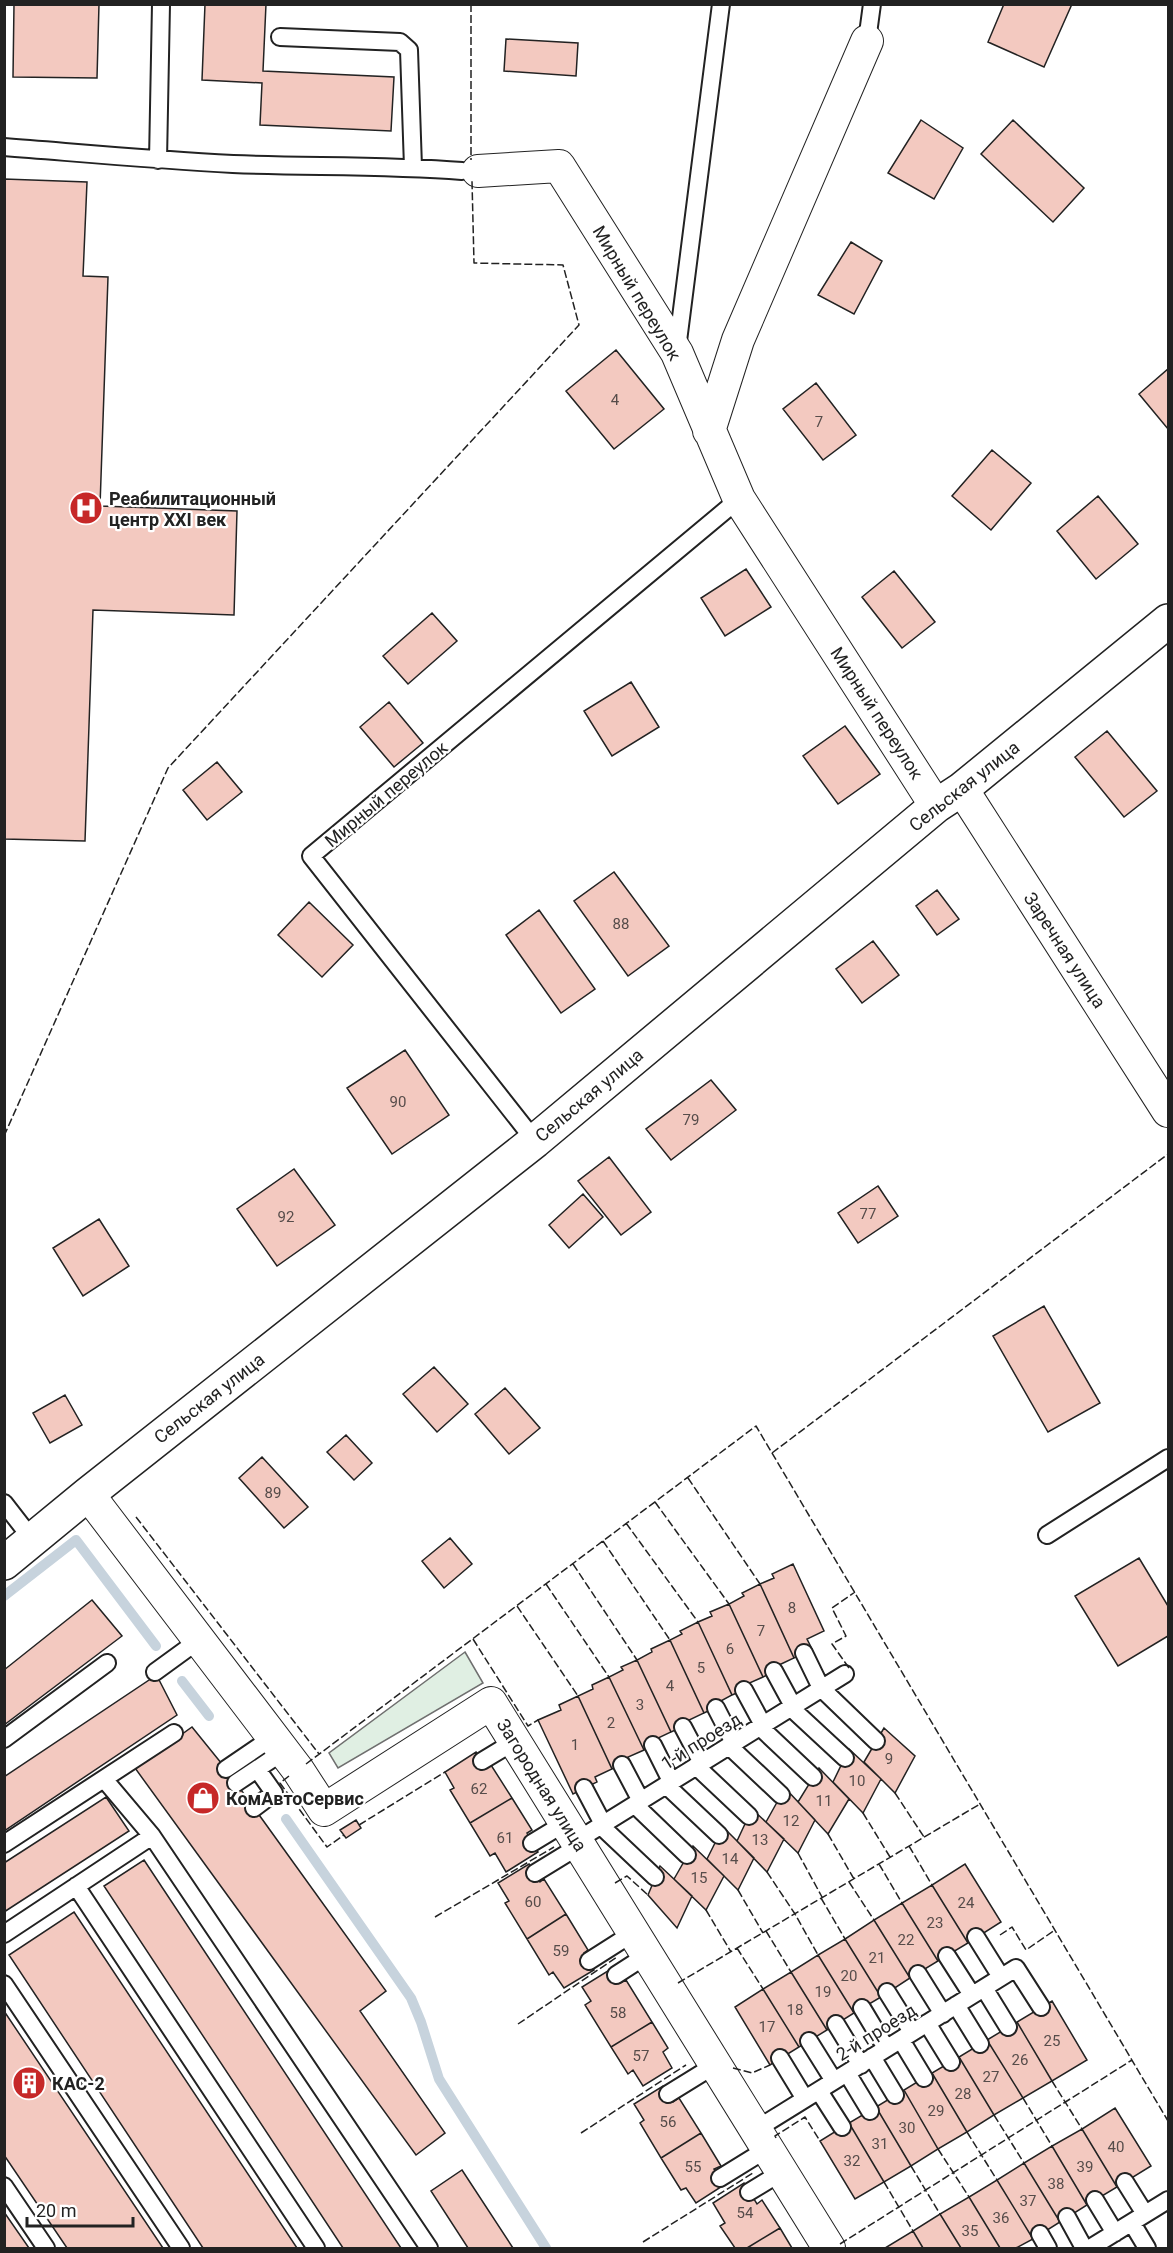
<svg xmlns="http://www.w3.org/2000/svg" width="1173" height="2253" font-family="Roboto,sans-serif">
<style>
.green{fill:#e0efe3;stroke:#6f6f6f;stroke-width:1.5}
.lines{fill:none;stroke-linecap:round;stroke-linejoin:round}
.stream{stroke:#c7d3dd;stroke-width:10}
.building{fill:#f3c9c0;stroke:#222;stroke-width:1.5}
.service-casing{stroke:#222;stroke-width:20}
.minor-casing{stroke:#222;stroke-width:34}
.tertiary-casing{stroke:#222;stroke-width:36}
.service{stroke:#fff;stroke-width:16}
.minor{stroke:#fff;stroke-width:32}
.tertiary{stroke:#fff;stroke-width:33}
.fence{stroke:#222;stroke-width:1.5;stroke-dasharray:8 3;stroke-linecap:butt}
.labels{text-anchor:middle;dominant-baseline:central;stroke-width:4.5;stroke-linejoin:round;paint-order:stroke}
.number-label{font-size:15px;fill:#564c4a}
.street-label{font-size:18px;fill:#222;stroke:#fff}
.poi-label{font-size:18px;font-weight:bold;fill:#222;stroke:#fff;text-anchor:start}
</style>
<rect width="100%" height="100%" fill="#fff"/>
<path class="green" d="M465 1652 483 1683 338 1768 329 1753Z"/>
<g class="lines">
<path class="stream" d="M4 1596 76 1540 156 1646
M182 1681 209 1716
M286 1819 411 1998 421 2022 439 2079 546 2248"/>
</g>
<path class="building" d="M14 4H99L97 78 13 77Z
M205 4H266L263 71 394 77 391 131 260 125 262 83 202 80Z
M1004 4H1072L1044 67 988 42Z
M506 39 578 43 576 76 504 71Z
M921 120 963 148 934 199 888 173Z
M1013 120 1084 188 1053 222 981 154Z
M4 179 87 182 83 276 108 277 100 506 237 511 234 615 93 610 85 841 4 839Z
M851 242 882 261 854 314 818 295Z
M616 350 664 409 614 449 566 391Z
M1168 369V429L1139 394Z
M816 383 856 435 823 460 783 409Z
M992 450 1031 483 991 530 952 496Z
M1098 496 1138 544 1096 579 1057 531Z
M746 569 771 607 725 636 701 598Z
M894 571 935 622 902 648 862 597Z
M432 613 457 641 408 684 383 656Z
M631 682 659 727 612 756 584 711Z
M389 702 423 743 394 767 360 727Z
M845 726 880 774 838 804 803 756Z
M1107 731 1157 791 1124 817 1075 757Z
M217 762 242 792 207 820 183 790Z
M614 872 669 946 628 976 574 901Z
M937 890 959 919 937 935 916 906Z
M309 902 353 945 322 977 278 935Z
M539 910 595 989 561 1013 506 935Z
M873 941 899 975 862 1003 836 969Z
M405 1050 449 1115 392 1154 347 1088Z
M711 1080 736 1110 671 1160 646 1129Z
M609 1157 651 1212 621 1235 578 1181Z
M294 1169 335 1225 277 1266 237 1209Z
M878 1186 898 1216 858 1243 838 1213Z
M583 1194 603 1217 569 1248 549 1225Z
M99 1219 129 1266 83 1296 53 1248Z
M1044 1306 1100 1403 1048 1432 993 1336Z
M434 1367 468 1404 437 1432 403 1394Z
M505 1388 540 1428 509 1454 475 1414Z
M65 1395 82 1425 50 1443 33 1413Z
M346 1435 372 1463 354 1480 327 1452Z
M262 1457 308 1507 284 1528 239 1478Z
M450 1538 472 1564 444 1588 422 1561Z
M1139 1558 1168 1606V1636L1118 1666 1075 1596Z
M793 1564 824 1631 807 1639 812 1649 794 1658 760 1584 774 1578 772 1574Z
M760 1584 794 1658 779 1665 780 1669 763 1677 729 1604 744 1596 742 1593Z
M92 1600 122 1636 4 1725V1670Z
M729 1604 763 1677 747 1684 749 1688 732 1695 698 1622 712 1616 710 1612Z
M698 1622 732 1695 717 1703 719 1706 704 1713 670 1640 682 1634 680 1631Z
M670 1640 704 1713 687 1721 689 1724 671 1732 637 1660 652 1652 651 1649Z
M637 1660 671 1732 658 1738 660 1742 644 1750 609 1677 623 1670 621 1667Z
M155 1672 177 1715 4 1831V1777L152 1678Z
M609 1677 644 1750 628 1757 630 1761 612 1769 578 1696 593 1689 592 1685Z
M578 1696 612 1769 595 1777 597 1782 573 1794 538 1720 561 1710 559 1705Z
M192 1727 226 1769 386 1991 360 2011 445 2133 416 2155 135 1768Z
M884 1728 915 1756 895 1793 864 1762Z
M849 1749 881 1779 863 1813 833 1782Z
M476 1752 486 1768 491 1765 512 1798 470 1823 450 1790 454 1788 445 1772Z
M819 1768 849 1799 828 1834 798 1802Z
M785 1788 815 1820 798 1853 766 1822Z
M106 1797 129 1831 4 1912V1863Z
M512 1798 532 1830 527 1833 538 1852 506 1872 495 1853 490 1856 470 1823Z
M752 1809 784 1839 767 1872 737 1841Z
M356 1820 361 1828 346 1838 340 1830Z
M723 1827 754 1858 738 1890 707 1859Z
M693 1846 724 1876 706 1910 674 1879Z
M144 1860 401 2248H343L104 1886Z
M529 1864 540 1882 544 1879 566 1914 527 1939 505 1903 509 1901 498 1883Z
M965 1864 1001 1922 968 1943 932 1885Z
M660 1866 692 1896 677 1928 648 1895Z
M932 1885 968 1943 938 1961 902 1903Z
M902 1903 938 1961 910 1978 874 1920Z
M74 1912 297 2248H203L9 1955Z
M566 1914 588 1950 584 1953 594 1970 564 1988 553 1972 549 1975 527 1939Z
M874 1920 910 1978 881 1997 845 1939Z
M845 1939 881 1997 854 2013 818 1955Z
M818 1955 854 2013 827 2030 791 1972Z
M611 1969 620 1983 626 1980 652 2022 611 2047 585 2005 591 2001 582 1987Z
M791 1972 827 2030 799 2047 763 1989Z
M763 1989 799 2047 770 2065 735 2007Z
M1052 2001 1087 2060 1052 2081 1017 2022Z
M4 2011 163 2248H67L4 2155Z
M652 2022 668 2048 663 2052 672 2068 643 2086 633 2070 628 2074 611 2047Z
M1017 2022 1052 2081 1023 2098 987 2040Z
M987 2040 1023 2098 994 2115 959 2057Z
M959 2057 994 2115 967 2132 932 2073Z
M932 2073 967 2132 938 2149 904 2090Z
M663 2086 673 2102 679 2098 701 2133 661 2158 640 2123 644 2120 634 2104Z
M904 2090 938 2149 911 2166 876 2107Z
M876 2107 911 2166 884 2182 849 2123Z
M1115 2108 1151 2166 1117 2187 1082 2129Z
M849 2123 884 2182 855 2199 820 2141Z
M1082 2129 1117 2187 1087 2205 1052 2146Z
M701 2133 721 2166 714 2169 724 2185 696 2203 686 2188 681 2190 661 2158Z
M1052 2146 1087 2205 1060 2222 1024 2163Z
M1024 2163 1060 2222 1033 2239 997 2180Z
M462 2170 513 2248H468L431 2191Z
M997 2180 1033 2239 1016 2248H1000L969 2197Z
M744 2183 757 2204 762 2200 780 2228 747 2248H735L720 2226 725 2223 713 2203Z
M969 2197 1000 2248H961L940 2214Z
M4 2212 29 2248H4Z
M940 2214 961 2248H923L913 2231Z
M780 2228 792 2248H747Z
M913 2231 923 2248H885Z"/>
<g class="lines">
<defs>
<path id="service" d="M280 37 400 42 409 50 413 167
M867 41 872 4
M4 147C81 153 157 160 233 164 309 167 386 165 462 171
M158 160 161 4
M677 349 721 4
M535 1141 311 856 739 499
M4 1503 32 1539
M1047 1535 1168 1458
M804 1653 821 1688 876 1741
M774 1671 793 1706
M155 1672 199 1640
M744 1690 763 1725
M790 1707 845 1758
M716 1708 734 1743
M683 1727 702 1763
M760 1727 813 1777
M4 1739 107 1663
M653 1745 671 1781
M729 1746 781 1795
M482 1761 515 1741
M622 1765 641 1801
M696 1766 749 1816
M226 1769 273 1737
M104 1779 152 1836 429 2248
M236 1783 284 1751
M666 1785 719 1835
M584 1788 603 1824
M635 1805 687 1855
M254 1808 274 1793 257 1769
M601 1826 655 1877
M576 1841 845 1674
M532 1843 565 1823
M4 1844 174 1733
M535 1873 579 1846
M76 1886 316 2248
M4 1934 152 1836
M976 1937 1001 1977
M947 1956 972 1995
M589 1961 633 1933
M918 1974 943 2014
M616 1975 647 1955
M4 1984 181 2248
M984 1988 1008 2027
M887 1992 912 2032
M956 2005 980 2044
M862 2008 886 2048
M927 2023 951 2062
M836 2024 861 2065
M901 2040 924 2078
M809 2041 834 2081
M872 2057 895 2095
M780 2058 805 2099
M847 2073 870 2111
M819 2091 842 2127
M668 2094 715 2065
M755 2130 1016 1968 1041 2007
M720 2178 767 2149
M1125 2182 1145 2214
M4 2186 46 2248
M749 2192 782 2172
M1095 2200 1115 2233
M1067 2217 1084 2248
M1132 2223 1147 2248
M1040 2234 1048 2248
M1090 2248 1168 2200"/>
<path id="minor" d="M478 171 559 166 677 353 739 499 936 806
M709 431 738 340 867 41
M962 789 1168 1111
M88 1494 298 1770 324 1810 491 1703 829 2248"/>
<path id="tertiary" d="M4 1563 88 1494 535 1141 936 806 962 789 1168 621"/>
</defs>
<use href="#service" class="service-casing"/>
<use href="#minor" class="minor-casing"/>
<use href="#tertiary" class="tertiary-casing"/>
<use href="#service" class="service"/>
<use href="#minor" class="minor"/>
<use href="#tertiary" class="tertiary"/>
<path class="fence" d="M471 4V160
M4 1136 168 768 579 325 563 265 474 263 472 181
M772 1453 1168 1154
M688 1478 760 1584
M655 1502 729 1604
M136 1517 319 1754
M626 1523 698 1622
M603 1541 670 1640
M573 1564 637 1660
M546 1584 609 1677
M517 1606 578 1696
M473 1639 528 1726 538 1720
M849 1668 832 1644 846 1636 832 1608 855 1592
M306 1764 756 1426 1168 2121
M289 1776 280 1783 327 1847 344 1835
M895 1793 924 1837
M863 1813 890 1857
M359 1825 445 1772
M828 1834 854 1879
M909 1846 932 1885
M798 1853 822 1897
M879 1864 902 1903
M767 1872 795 1914 818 1955
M849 1882 874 1920
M615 1883 627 1876 648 1895
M738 1890 763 1933
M821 1898 845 1939
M706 1910 731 1952
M435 1917 554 1847
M766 1931 791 1972
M1000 1935 1012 1927 1026 1950 1055 1930
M737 1948 763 1989
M678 1983 980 1804
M518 2024 617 1957
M733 2068 752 2073 770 2065
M1052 2081 1082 2129
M1023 2098 1052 2146
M994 2115 1024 2163
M967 2132 997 2180
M581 2133 686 2065
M776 2138 775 2136 805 2117 820 2141
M938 2149 969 2197
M911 2166 940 2214
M884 2182 913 2231
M643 2242 753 2173
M840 2244 1132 2060"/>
</g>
<defs>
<symbol id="hospital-disc" viewBox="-11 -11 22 22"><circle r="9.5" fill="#c62828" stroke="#fff"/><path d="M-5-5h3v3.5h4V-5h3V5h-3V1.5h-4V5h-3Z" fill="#fff"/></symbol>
<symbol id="shop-disc" viewBox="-11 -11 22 22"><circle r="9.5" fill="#c62828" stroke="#fff"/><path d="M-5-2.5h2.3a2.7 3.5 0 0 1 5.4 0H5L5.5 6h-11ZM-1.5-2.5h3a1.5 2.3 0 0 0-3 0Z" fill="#fff"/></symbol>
<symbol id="building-disc" viewBox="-11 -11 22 22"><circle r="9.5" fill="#c62828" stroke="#fff"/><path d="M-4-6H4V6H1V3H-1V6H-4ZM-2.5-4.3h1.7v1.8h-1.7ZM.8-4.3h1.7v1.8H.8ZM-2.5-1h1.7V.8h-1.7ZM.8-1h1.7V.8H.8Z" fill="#fff"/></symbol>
</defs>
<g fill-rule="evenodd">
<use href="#hospital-disc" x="67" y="489" width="38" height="38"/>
<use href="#shop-disc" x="184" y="1779" width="38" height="38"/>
<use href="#building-disc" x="10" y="2064" width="38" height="38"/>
</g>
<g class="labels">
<g class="number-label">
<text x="615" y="400">4</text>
<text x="819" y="422">7</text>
<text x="621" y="924">88</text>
<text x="398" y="1102">90</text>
<text x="691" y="1120">79</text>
<text x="868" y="1214">77</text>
<text x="286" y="1217">92</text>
<text x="273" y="1493">89</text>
<text x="792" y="1608">8</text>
<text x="761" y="1631">7</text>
<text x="730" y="1649">6</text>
<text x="701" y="1668">5</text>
<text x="670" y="1686">4</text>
<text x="640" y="1705">3</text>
<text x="611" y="1723">2</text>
<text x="575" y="1745">1</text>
<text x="889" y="1759">9</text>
<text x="857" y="1781">10</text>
<text x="479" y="1789">62</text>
<text x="824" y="1801">11</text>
<text x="791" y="1821">12</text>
<text x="505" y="1838">61</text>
<text x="760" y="1840">13</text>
<text x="730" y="1859">14</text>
<text x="699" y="1878">15</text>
<text x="533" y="1902">60</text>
<text x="966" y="1903">24</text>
<text x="935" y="1923">23</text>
<text x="906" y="1940">22</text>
<text x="561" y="1951">59</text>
<text x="877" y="1958">21</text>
<text x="849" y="1976">20</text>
<text x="823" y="1992">19</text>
<text x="795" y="2010">18</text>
<text x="618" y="2013">58</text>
<text x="767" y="2027">17</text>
<text x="1052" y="2041">25</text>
<text x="641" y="2056">57</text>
<text x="1020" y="2060">26</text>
<text x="991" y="2077">27</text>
<text x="963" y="2094">28</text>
<text x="936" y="2111">29</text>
<text x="668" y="2122">56</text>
<text x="907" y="2128">30</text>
<text x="880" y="2144">31</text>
<text x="1116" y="2147">40</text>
<text x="852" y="2161">32</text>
<text x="693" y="2167">55</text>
<text x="1085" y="2167">39</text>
<text x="1056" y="2184">38</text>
<text x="1028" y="2201">37</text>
<text x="745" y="2213">54</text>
<text x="1001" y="2218">36</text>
<text x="970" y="2231">35</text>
</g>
<g class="street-label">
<text transform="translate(637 293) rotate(59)">Мирный переулок</text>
<text transform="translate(877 713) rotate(57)">Мирный переулок</text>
<text transform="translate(964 786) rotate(-38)">Сельская улица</text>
<text transform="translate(386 794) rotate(-40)">Мирный переулок</text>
<text transform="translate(1065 950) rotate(57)">Заречная улица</text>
<text transform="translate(589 1095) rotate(-40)">Сельская улица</text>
<text transform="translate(209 1398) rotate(-38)">Сельская улица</text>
<text transform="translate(701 1741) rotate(-32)">1-й проезд</text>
<text transform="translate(542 1785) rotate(58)">Загородная улица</text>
<text transform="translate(876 2032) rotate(-32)">2-й проезд</text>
</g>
<g class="poi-label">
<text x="109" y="498">Реабилитационный<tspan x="109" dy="21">центр ХХI век</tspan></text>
<text x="226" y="1798">КомАвтоСервис</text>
<text x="52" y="2083">КАС-2</text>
</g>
</g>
<rect width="1173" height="2253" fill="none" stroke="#222222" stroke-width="12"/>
<path d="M27 2217v9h106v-9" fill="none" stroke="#222222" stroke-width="3"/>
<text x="36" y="2217" font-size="18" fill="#222222" stroke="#ffffff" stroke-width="4.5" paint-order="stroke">20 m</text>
</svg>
